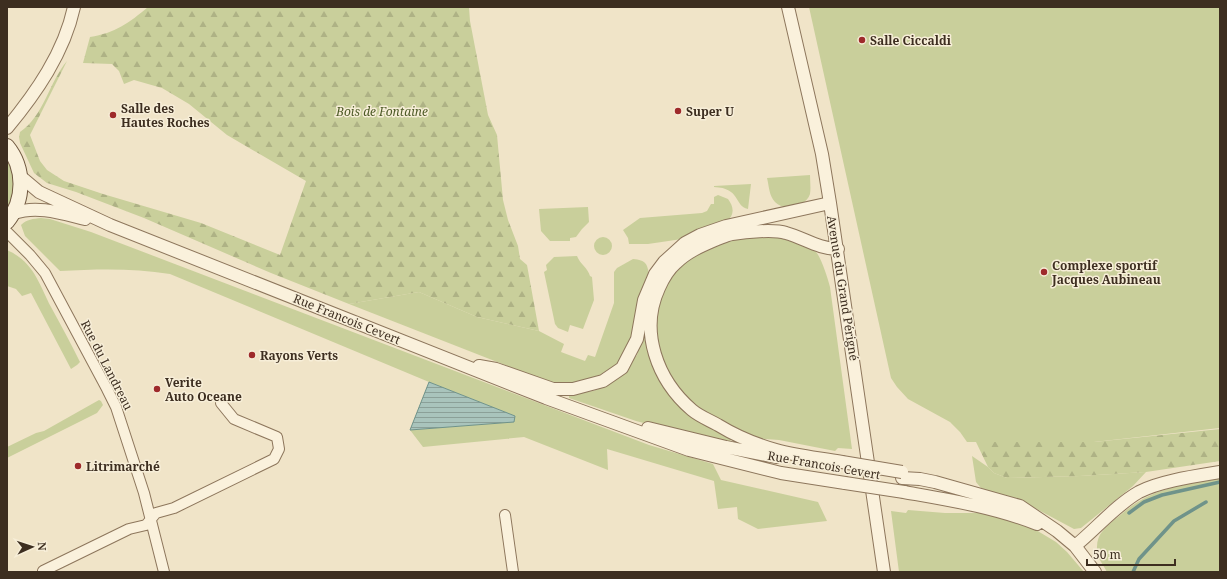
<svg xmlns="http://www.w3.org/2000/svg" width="1227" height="579" font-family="'Noto Serif',serif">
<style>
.grass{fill:#c9cf9b}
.forest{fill:url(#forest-firs)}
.water{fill:url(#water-rules);stroke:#6f938a}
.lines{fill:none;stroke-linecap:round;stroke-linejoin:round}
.stream{stroke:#6f938a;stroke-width:3.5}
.minor-casing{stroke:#8d765c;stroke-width:12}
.tertiary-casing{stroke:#8d765c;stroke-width:14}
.secondary-casing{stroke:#6f573f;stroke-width:16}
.minor{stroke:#faf1dc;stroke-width:10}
.tertiary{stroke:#faf1dc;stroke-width:12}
.secondary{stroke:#faf1dc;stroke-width:14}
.tertiary-bridge-casing{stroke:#8d765c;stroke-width:14;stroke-linecap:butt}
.tertiary-bridge{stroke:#faf1dc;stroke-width:12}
.poi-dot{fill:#9e2a2b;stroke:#f7eed8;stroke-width:1.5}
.labels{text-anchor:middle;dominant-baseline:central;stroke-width:3;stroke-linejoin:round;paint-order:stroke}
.poi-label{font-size:12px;font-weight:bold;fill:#3d2e20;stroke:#f7eed8;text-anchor:start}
.park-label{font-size:12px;font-style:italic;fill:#4d5a26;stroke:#f7eed8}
.street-label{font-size:12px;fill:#3d2e20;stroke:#f7eed8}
</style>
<defs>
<pattern id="forest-firs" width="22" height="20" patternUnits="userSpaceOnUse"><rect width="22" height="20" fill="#c9cf9b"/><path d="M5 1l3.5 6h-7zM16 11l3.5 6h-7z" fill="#aeb285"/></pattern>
<pattern id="water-rules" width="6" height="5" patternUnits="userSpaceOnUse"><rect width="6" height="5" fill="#a9c4bc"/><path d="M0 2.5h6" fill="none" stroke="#8ba098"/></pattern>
</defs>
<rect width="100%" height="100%" fill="#f0e4c8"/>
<path class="grass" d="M809 7H1220V428L1094 442H967L960 432 950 422 908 399 897 387 891 378Z
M7 160C15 175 15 194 7 209Z
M810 175C810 181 811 188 810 194 806 207 784 212 775 202 769 196 769 186 767 178Z
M751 184 748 209C734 206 741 188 714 187V186Z
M718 195 728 199C734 207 735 215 726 222L682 239 648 244H629L628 238 623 230 640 218 702 213 707 211 711 204H714V197Z
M588 207 589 222 582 229 576 237 570 238V241H550L541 231 539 209Z
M41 218 50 219 91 232 649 445 713 464 721 480 818 502 827 521 758 529 738 519 737 507 718 509 714 481 607 449 608 470 524 437 423 447 410 430 513 422 515 416 429 382 170 274C134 268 97 269 60 271L25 236 21 225C27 219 33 219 41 218Z
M782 236C790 240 811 245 816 252 821 257 828 279 830 287L852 449 838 448 835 451 779 440 751 438 694 406 666 374 654 330 661 295 672 275 689 258 722 243 749 237Z
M594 246a9 9 0 1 1 18 0a9 9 0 1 1-18 0Z
M7 250C34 262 39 284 51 307 61 325 71 344 80 362L77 365 71 369 31 293 22 296 16 289 7 286Z
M577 256C580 264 588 268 590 276L592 277 594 300 583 329 570 325 568 332 558 328 555 324 544 272 547 270 546 265 554 257Z
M633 259C646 260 648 264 649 277L633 337 618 363 594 379 579 384H562L548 382 349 304 419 292 477 317 539 331 564 344 561 352 585 361 588 355 595 357 614 303V272L617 268Z
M644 329 649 353 703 424 732 438 728 445 636 421 569 398V394L593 391 604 387 622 373 637 355Z
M99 400 101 401 103 405 97 413 7 458V447L36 433 44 431Z
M972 456 988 467 994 473 1007 478 1080 476 1146 472 1133 486 1081 528 1074 529 1031 506 981 488 976 482Z
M1220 478V572H1107C1103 564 1096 557 1097 547 1097 534 1105 528 1114 520 1121 515 1128 508 1136 503 1161 487 1191 483 1220 478Z
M908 510 945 513H982L1031 527 1056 542 1067 552 1084 572H899L891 511 906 513Z"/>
<path class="forest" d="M148 7H469L470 21 488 115 497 135 503 200 508 220 518 246 520 259 527 265 539 331 477 317 419 292 349 304 271 273 144 218 76 192 47 183 34 173 20 143 19 137 20 132C44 116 49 82 67 61L30 135 40 161 47 170 64 181 103 194 201 223 280 255 306 181 227 135 189 104 162 88 134 80 124 84 119 71 112 64 83 63 90 37C115 33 129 23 148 7Z
M1220 429V461L1146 472 1080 476 1007 478 994 473 988 467 976 442H1094Z"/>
<path class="water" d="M429 382 515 416 514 422 410 430Z"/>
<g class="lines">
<path class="stream" d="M1129 513 1144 502 1162 495 1220 482
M1133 572 1139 559 1174 521 1206 502"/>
<defs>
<path id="minor" d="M7 232 30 255 45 273 107 389 116 407 144 493 164 572
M505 515 513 572
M43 571 129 529 146 525 156 513 174 508 274 459 279 449 277 437 234 419 221 403"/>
<path id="tertiary" d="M788 7 822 154 830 203 884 572
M7 128C36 93 64 53 74 7
M20 176 39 192 110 225 546 398 689 450 781 473 845 483
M14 213C37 205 61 213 85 219
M838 249C819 249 804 238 786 233 774 229 745 232 732 234 726 235 721 238 715 240 701 246 687 252 676 263 669 269 663 279 659 288 639 331 657 380 692 410 699 416 709 420 718 425 736 436 755 444 776 450 797 456 820 458 842 462
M479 366 496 369 553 389H573L603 381 622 368 637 339 644 300 655 274 664 262 685 243 700 235 726 226 830 203
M648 428 726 447 776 457
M902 478 920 479 935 482 1020 506 1057 531 1075 546 1095 572
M904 492C949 500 994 507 1037 524
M1075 546C1096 529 1116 505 1139 492 1160 481 1196 476 1220 472"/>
<path id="secondary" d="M7 146C25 168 25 200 7 222"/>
</defs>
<use href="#minor" class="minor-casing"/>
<use href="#tertiary" class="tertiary-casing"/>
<use href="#secondary" class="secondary-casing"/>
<use href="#minor" class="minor"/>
<use href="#tertiary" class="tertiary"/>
<use href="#secondary" class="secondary"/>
<defs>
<path id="tertiary-bridge" d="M842 462 902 472
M845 483 904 492"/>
</defs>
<use href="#tertiary-bridge" class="tertiary-bridge-casing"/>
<use href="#tertiary-bridge" class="tertiary-bridge"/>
</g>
<g class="poi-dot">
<circle cx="862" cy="40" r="4"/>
<circle cx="678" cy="111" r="4"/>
<circle cx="113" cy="115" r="4"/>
<circle cx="1044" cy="272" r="4"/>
<circle cx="252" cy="355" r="4"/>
<circle cx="157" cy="389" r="4"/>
<circle cx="78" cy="466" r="4"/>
</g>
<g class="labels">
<g class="poi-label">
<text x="870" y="40">Salle Ciccaldi</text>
<text x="121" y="108">Salle des<tspan x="121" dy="14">Hautes Roches</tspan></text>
<text x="686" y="111">Super U</text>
<text x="1052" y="265">Complexe sportif<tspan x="1052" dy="14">Jacques Aubineau</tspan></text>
<text x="260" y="355">Rayons Verts</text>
<text x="165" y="382">Verite<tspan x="165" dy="14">Auto Oceane</tspan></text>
<text x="86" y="466">Litrimarché</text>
</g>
<g class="park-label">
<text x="382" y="111">Bois de Fontaine</text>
</g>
<g class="street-label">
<text transform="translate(843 288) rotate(81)">Avenue du Grand Périgné</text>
<text transform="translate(347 319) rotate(22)">Rue Francois Cevert</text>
<text transform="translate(107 365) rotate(63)">Rue du Landreau</text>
<text transform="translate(824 465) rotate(10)">Rue Francois Cevert</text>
</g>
</g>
<rect width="1227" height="579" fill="none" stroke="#3d2e20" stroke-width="16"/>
<g transform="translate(32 547) rotate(87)" stroke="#f7eed8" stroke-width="3" paint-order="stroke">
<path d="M0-3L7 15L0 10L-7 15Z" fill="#3d2e20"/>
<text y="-6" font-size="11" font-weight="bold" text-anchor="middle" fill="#3d2e20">N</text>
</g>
<path d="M1087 559v6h88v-6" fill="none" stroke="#3d2e20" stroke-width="2"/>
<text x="1093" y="559" font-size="12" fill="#3d2e20" stroke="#f7eed8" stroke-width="3" paint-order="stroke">50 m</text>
</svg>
